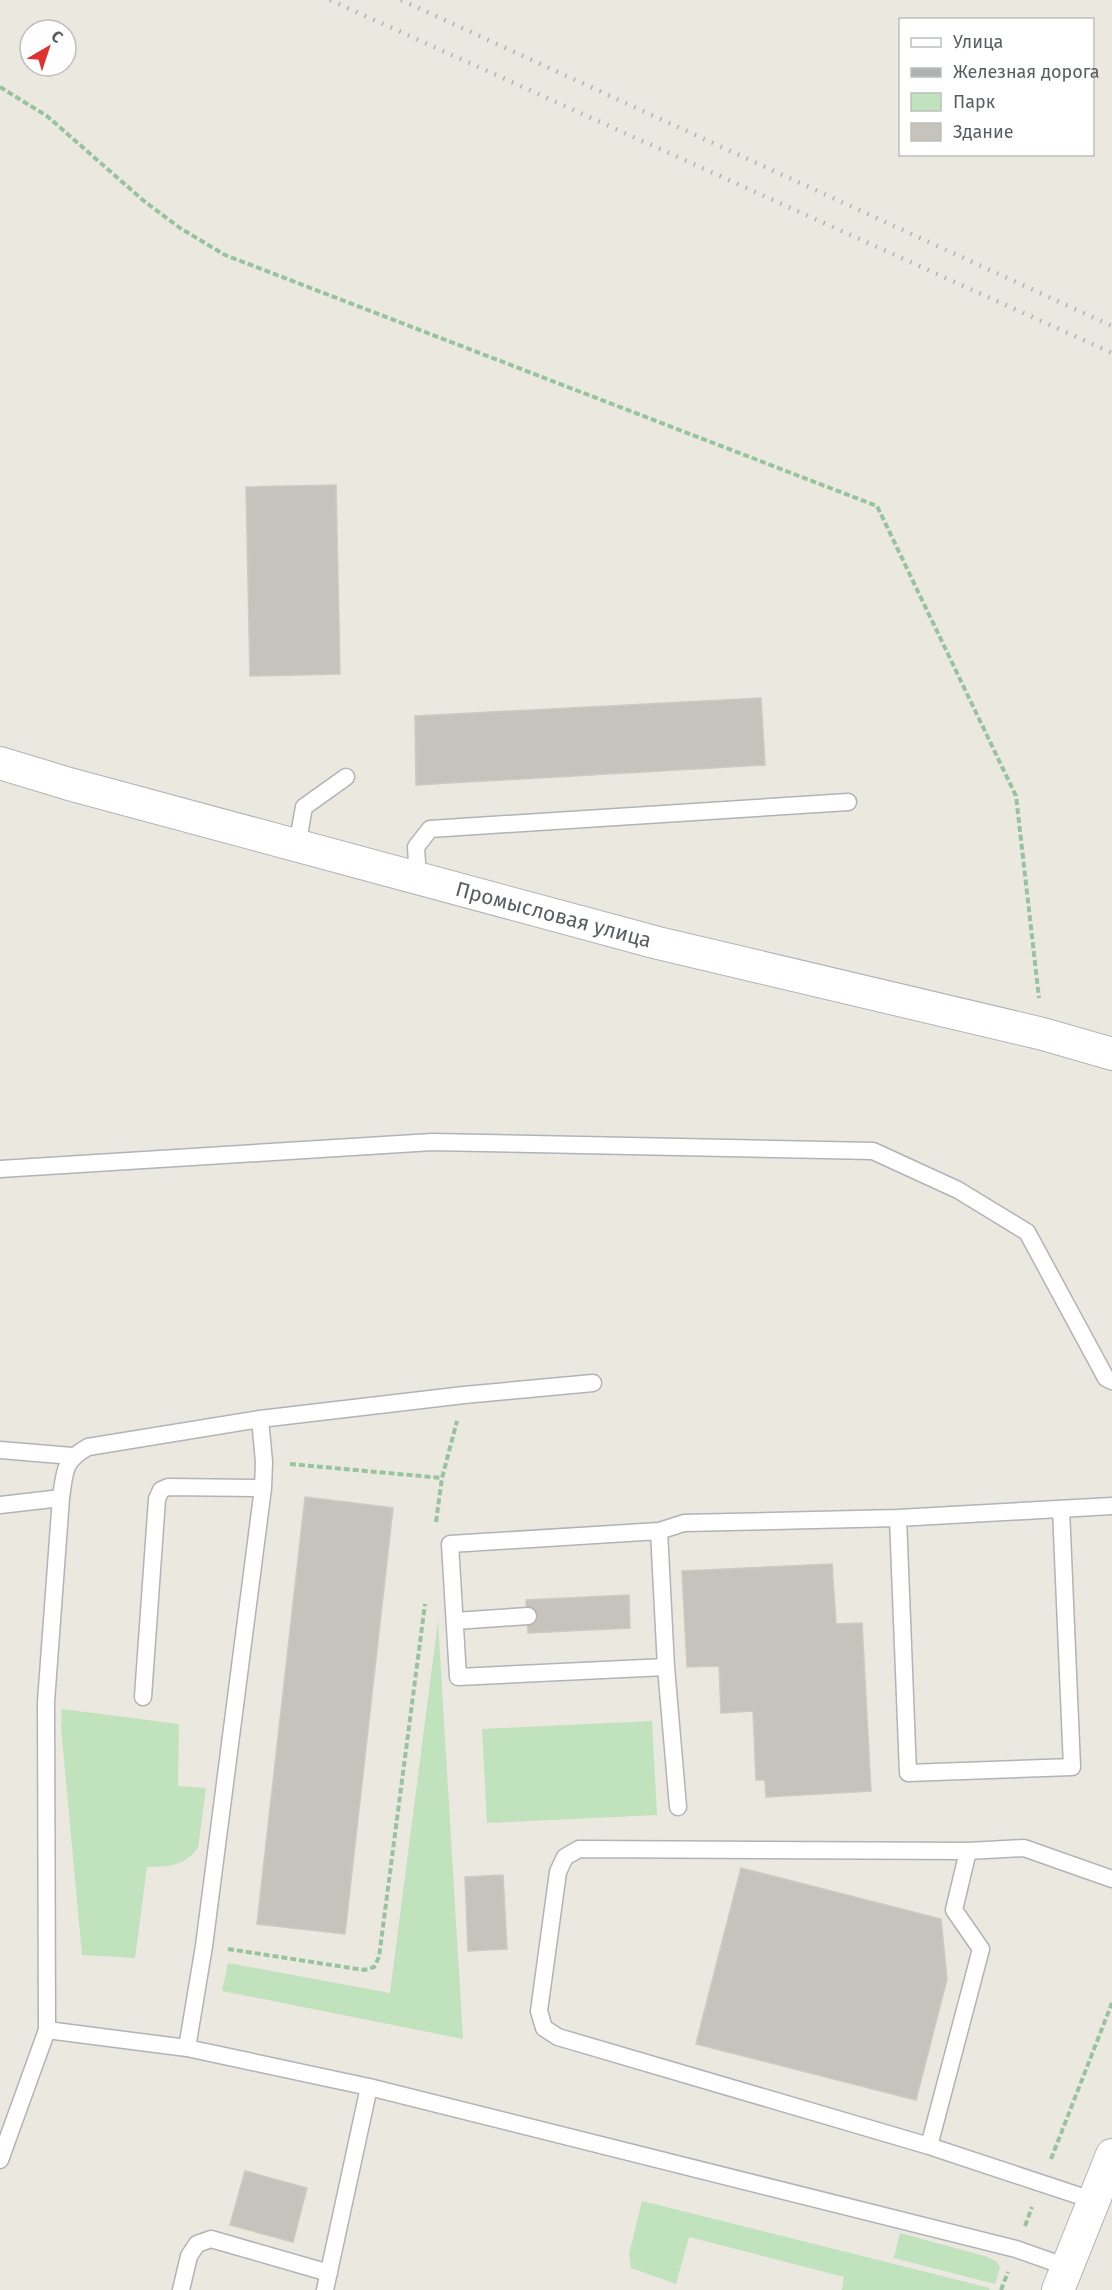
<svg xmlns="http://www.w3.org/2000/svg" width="1112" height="2290" font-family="'Fira Sans',sans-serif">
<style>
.green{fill:#c0e2bd}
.building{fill:#c6c3bd;stroke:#cfc9bf;stroke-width:1.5}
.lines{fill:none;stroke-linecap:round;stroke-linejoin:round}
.service-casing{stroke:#b1b3b7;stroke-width:19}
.minor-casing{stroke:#b1b3b7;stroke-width:34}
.path{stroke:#97c39f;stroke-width:4;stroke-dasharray:6 3;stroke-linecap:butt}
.service{stroke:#fff;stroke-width:16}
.minor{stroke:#fff;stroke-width:32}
.rail{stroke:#b1b2b2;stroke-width:4.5;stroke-dasharray:1.5 8;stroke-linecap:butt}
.labels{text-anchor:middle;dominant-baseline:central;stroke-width:4.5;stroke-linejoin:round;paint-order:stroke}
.street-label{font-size:21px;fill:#595d60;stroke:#fff}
</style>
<rect width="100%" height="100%" fill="#ebe8e0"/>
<path class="green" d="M438 1621 463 2039 222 1991 228 1963 390 1993Z
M62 1709 179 1724 178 1786 206 1788 198 1848C184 1866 168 1867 147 1867L135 1958 82 1955 61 1727Z
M652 1721 657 1815 487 1823 482 1729Z
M642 2201 990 2288 989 2290H842L844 2277 689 2237 676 2284 631 2268 629 2254Z
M900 2233 988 2257 997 2262 1000 2268 995 2284 894 2258Z"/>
<path class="building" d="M336 485 340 674 250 676 246 487Z
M761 698 765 765 416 785 415 716Z
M305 1497 393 1508 345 1934 257 1924Z
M832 1564 836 1624 862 1623 871 1791 766 1797 765 1780H756L753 1711 721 1713 719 1666 687 1667 682 1571Z
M629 1595 630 1628 528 1633 526 1600Z
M741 1868 941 1919 947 1979 916 2100 696 2044Z
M503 1875 507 1949 468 1951 465 1877Z
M245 2171 307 2188 293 2242 230 2225Z"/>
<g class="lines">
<defs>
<path id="service" d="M297 846 304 807 346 777
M418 879 416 847 430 829 848 802
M0 1169 432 1142 873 1151 958 1190 1027 1232 1106 1378 1112 1381
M260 1419 264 1462 263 1488 204 1946 187 2048 369 2087 1016 2249 1067 2267
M0 1450 72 1456
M0 1505 61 1498C65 1471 63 1461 88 1447L260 1419 464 1395 593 1383
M898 1518 1112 1506
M659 1531 450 1544 458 1677 666 1667
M455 1621 528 1616
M143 1697 157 1499 161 1490 168 1487 263 1488
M678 1807 666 1667 659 1531 684 1523 898 1518 908 1773 1072 1767 1061 1509
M968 1851 954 1910 981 1949 929 2146 1095 2201
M47 2030 46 1702 61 1498
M929 2146 558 2037 544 2028 539 2011 558 1872 565 1857 579 1849 968 1851 1024 1848 1112 1879
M0 2160 47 2030 187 2048
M181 2290 189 2256 197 2244 211 2239 329 2273
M325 2290 369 2087"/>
<g id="minor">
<path id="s1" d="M0 763 69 784 658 943 1043 1034 1112 1054"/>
<path d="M1058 2290 1112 2155"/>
</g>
</defs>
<use href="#service" class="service-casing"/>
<use href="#minor" class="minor-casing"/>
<path class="path" d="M0 87 47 116 144 201 180 228 225 255 877 506 1016 796 1039 998
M290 1464 442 1478
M436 1522 442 1478 457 1421
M228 1949 364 1970 374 1967 379 1957 425 1604
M1051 2159 1112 2003
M1025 2226 1032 2207
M1001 2290 1008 2272"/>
<use href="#service" class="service"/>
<use href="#minor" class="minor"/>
<path class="rail" d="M330 0 1112 353
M401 0 1112 326"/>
</g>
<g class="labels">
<g class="street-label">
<text stroke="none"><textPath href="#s1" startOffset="574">Промысловая улица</textPath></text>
</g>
</g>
<rect x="899" y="18" width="195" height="138" fill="#ffffff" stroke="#bdbebf" stroke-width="1.5"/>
<rect x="911" y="38" width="30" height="9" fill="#ffffff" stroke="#bdbebf" stroke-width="1.5"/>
<text x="953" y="48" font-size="18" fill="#595d60">Улица</text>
<rect x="911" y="68" width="30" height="9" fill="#b1b2b2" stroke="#bdbebf" stroke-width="1.5"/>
<text x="953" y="78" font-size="18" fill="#595d60">Железная дорога</text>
<rect x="911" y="93" width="30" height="18" fill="#c0e2bd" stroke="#bdbebf" stroke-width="1.5"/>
<text x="953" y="108" font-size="18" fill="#595d60">Парк</text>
<rect x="911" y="123" width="30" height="18" fill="#c6c3bd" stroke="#bdbebf" stroke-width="1.5"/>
<text x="953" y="138" font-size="18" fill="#595d60">Здание</text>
<g transform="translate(48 48) rotate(39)"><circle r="28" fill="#ffffff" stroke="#bdbebf" stroke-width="1.5"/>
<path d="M0-4.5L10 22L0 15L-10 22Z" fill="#e13032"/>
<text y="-9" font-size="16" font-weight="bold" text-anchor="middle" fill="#595d60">С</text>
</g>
</svg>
